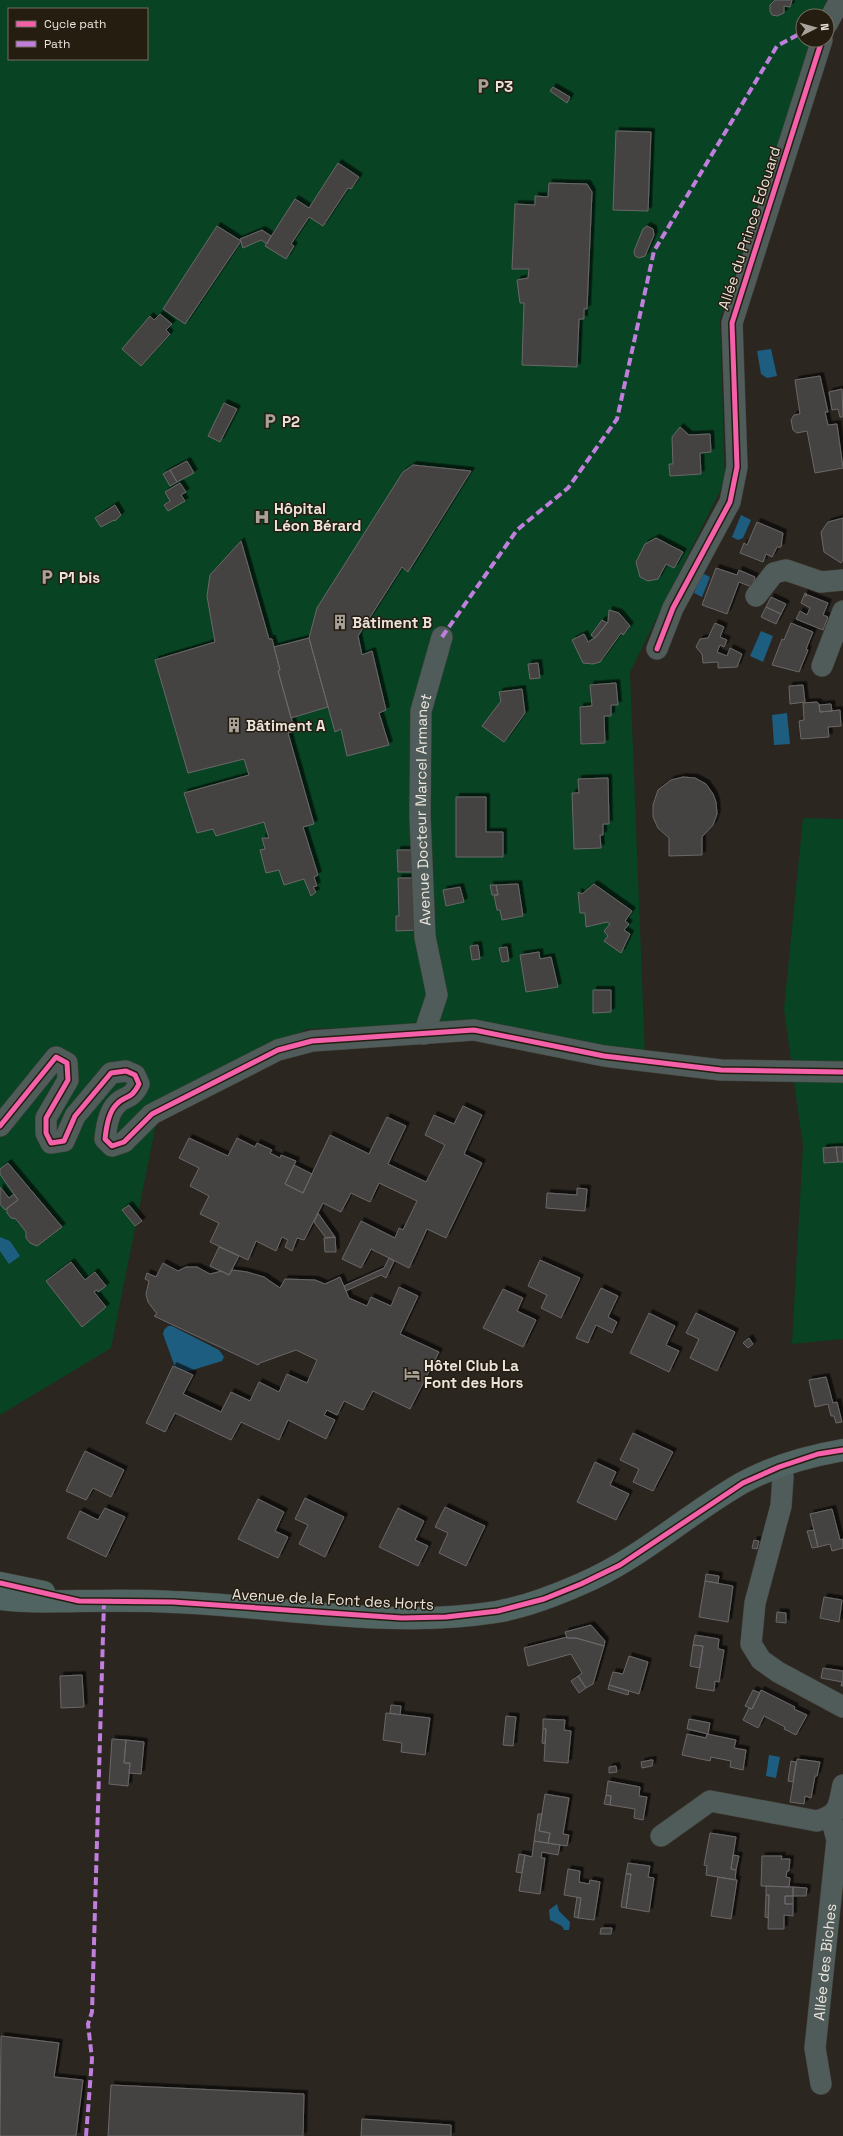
<svg xmlns="http://www.w3.org/2000/svg" width="843" height="2136" font-family="'Space Grotesk',sans-serif">
<style>
.green{fill:#084423;fill-rule:evenodd}
.water{fill:#1d5e80}
.building{fill:#454242;stroke:#6b6768;filter:url(#shadow)}
.lines{fill:none;stroke-linecap:round;stroke-linejoin:round}
.minor-casing{stroke:#45413b;stroke-width:22}
.major-casing{stroke:#45413b;stroke-width:23}
.minor{stroke:#4f5c5a;stroke-width:21}
.major{stroke:#506462;stroke-width:22}
.quiet{stroke:#c07fdc;stroke-width:4;stroke-dasharray:8 4;stroke-linecap:butt}
.cycleway-casing{stroke:#261d11;stroke-width:8}
.cycleway{stroke:#f560ab;stroke-width:5}
.labels{text-anchor:middle;dominant-baseline:central;stroke-width:3;stroke-linejoin:round;paint-order:stroke}
.poi-label{font-size:15px;font-weight:bold;fill:#ebe4dc;stroke:#261d11;text-anchor:start}
.street-label{font-size:15px;fill:#ebe4dc;stroke:#261d11}
</style>
<defs>
<filter id="shadow"><feDropShadow dx="3.5" dy="-3.5" stdDeviation="0" flood-color="#0009"/></filter>
</defs>
<rect width="100%" height="100%" fill="#2b2620"/>
<path class="green" d="M0 0H827L822 16H803V40H814L720 320 725 481 630 672 645 1057 475 1023 307 1029 161 1099 111 1348 0 1415ZM9 9H147V59H9Z
M803 818 843 819V1339L792 1344 803 1146 784 1009Z"/>
<path class="water" d="M771 349 777 376 767 378 761 374 757 351Z
M741 515 751 520 743 538 738 540 732 537Z
M702 573 710 577 702 597 694 593Z
M761 631 773 636 763 662 750 656Z
M787 713 790 744 774 745 772 715Z
M0 1237 10 1241 20 1256 9 1264 0 1251Z
M168 1326H172L219 1350 224 1357 222 1361 186 1372 175 1367 163 1334 164 1330Z
M769 1755 780 1757 776 1778 766 1776Z
M557 1904 559 1911 570 1922 569 1930H564L562 1926 550 1920 549 1910Z"/>
<path class="building" d="M775 0H792L790 7 784 6V13L777 16 772 15 770 11V5Z
M553 87 570 97 567 103 550 91Z
M616 131 651 132 648 211 613 210Z
M338 163 359 177 351 189 348 188 323 226 309 217 291 244 294 246 286 259 265 246 295 199 309 208Z
M549 183 587 184 592 192 587 309H584V319H579L577 367 522 365 524 303H520L517 280 528 278 529 269H512L515 204 535 205V196L548 197Z
M217 226 241 241 185 324 163 309Z
M647 226 653 229 654 235 645 256 639 258 635 256 634 251 643 229Z
M262 230 271 236 267 244 261 240 243 248 240 239Z
M160 314 172 324 166 330 170 334 141 366 122 349 150 316 154 320Z
M820 376 828 412H825L828 425 837 424 843 468 815 473 807 431 797 433 793 430 791 420 794 415 800 414 795 380Z
M842 389 843 417H840L838 409 832 410 829 392Z
M224 403 237 409 220 442 208 436Z
M680 427 689 435 710 434 711 452 700 453 701 474 670 476 669 464H673L672 437Z
M187 461 194 473 177 482 170 470Z
M413 465 471 471 408 572 402 567 358 636 362 655 372 651 386 710 379 713 389 745 347 756 341 729 335 732 309 638 317 608 403 472Z
M170 470 177 482 170 486 163 474Z
M180 483 186 492 181 495 185 501 168 511 164 505 170 501 165 492Z
M115 505 121 515 115 521 114 520 101 527 95 518Z
M843 518V560L841 563 824 552 821 532 828 522Z
M757 522 783 533 781 547H777L772 557 766 554 763 562 740 553 744 543 747 545Z
M656 538 683 552 674 568 666 564 658 579 648 581 640 577 636 562 645 544Z
M241 541 269 639H272L280 670 278 671 295 731 288 733 314 824 303 827 318 875 314 877 317 886 313 887 316 892 311 896 304 879 284 885 279 870 266 873 260 850 265 849 262 838H269L264 822 216 836 213 829 197 833 184 793 249 775 244 759 188 773 155 660 215 642 207 596 210 575Z
M716 568 737 575 739 570 755 577 752 587 739 582 727 614 702 605Z
M805 593 807 594 805 596 808 595 828 603 823 615 828 617 823 630 796 619 800 611 807 615 810 608 801 603Z
M771 597 786 604 781 614 766 607Z
M766 607 781 614 776 624 761 617Z
M609 610 619 613 630 626 623 635 621 633 600 662 593 664 583 663 572 640 584 634 588 642 596 637 608 622Z
M602 620 607 623 595 638 591 635Z
M715 623 724 627 720 637 727 640 724 647 720 645 717 652 727 656 730 648 742 654 737 667 718 668V662L703 663 702 654 696 647 700 639 708 638Z
M791 623 813 632 806 649 808 650 799 672 772 665 782 639 784 640Z
M309 638 328 707 291 718 278 671 280 670 274 647Z
M538 663 540 678 530 679 528 664Z
M616 683 618 705H611V716H604L605 743 581 744 580 707 592 706 590 685Z
M803 685 805 702 790 704 789 686Z
M522 689 525 713 504 742 482 726 501 701 499 692Z
M817 702 819 704 820 712 840 710 841 726 828 727 829 737 801 739 799 721 804 720 803 703Z
M831 704 832 711 820 712 819 705Z
M683 777 695 778 706 784 713 794 716 802 717 814 713 825 702 837V855L669 856V838L658 828 653 817V805L658 790 671 780Z
M608 778 609 824H603V835H600L601 848 574 849 572 793H579L578 779Z
M456 797H486V832H503V857H456Z
M397 850H415V872H398Z
M398 878H415L418 930 396 931V916H399Z
M518 884 523 916 502 920 500 910H497L494 895H498L496 885Z
M594 884 632 911 625 921 629 924 624 930 630 934 621 953 604 941 608 936 604 931 610 924 607 922 586 927 585 913H580L578 892 582 894Z
M490 885H496L498 895H492Z
M460 887 464 902 446 906 443 890Z
M478 945 480 959 472 960 470 946Z
M507 947 509 961 502 962 499 948Z
M539 952 540 959 551 957 558 987 526 992 520 955Z
M593 990H611V1012L593 1013Z
M463 1106 482 1115 464 1154 482 1163 446 1238 427 1229 409 1268 371 1249 361 1268 342 1259 361 1221 395 1238 399 1228 403 1230 417 1201 379 1183 370 1202 351 1193 341 1212 323 1203 304 1240 297 1238 292 1251 285 1247 288 1240 282 1237 276 1251 256 1241 248 1260 210 1242 219 1223 200 1214 209 1196 190 1186 199 1168 179 1158 189 1138 228 1156 237 1138 255 1147 257 1143 272 1150 270 1153 280 1158 281 1155 296 1161 285 1184 303 1193 330 1135 369 1154 387 1117 406 1126 388 1164 426 1182 445 1145 425 1135 434 1115 454 1124Z
M836 1147H843V1162H838Z
M836 1147 838 1162 824 1163 823 1148Z
M8 1163 62 1227 37 1246 30 1243 26 1238V1232L16 1219 11 1218 7 1213V1208L18 1200 0 1174V1169Z
M294 1165 312 1174 303 1193 285 1184Z
M0 1187 9 1198 14 1194 18 1200 5 1210 0 1204Z
M577 1188 587 1189 585 1211 546 1208 547 1193 577 1195Z
M129 1205 142 1221 135 1226 122 1210Z
M318 1213 335 1237 326 1238 314 1222Z
M335 1237 336 1252H325L324 1238Z
M219 1247 239 1256 229 1275 210 1266Z
M389 1258 394 1261 386 1278 381 1275 346 1291 344 1286 384 1268Z
M540 1260 580 1278 561 1318 541 1308 547 1295 528 1286Z
M71 1262 85 1280 95 1272 106 1286 98 1292 97 1290 94 1292 106 1307 82 1327 46 1281Z
M163 1263 178 1271 186 1267H197L210 1274 222 1271 229 1275 232 1270 247 1272 264 1277 280 1288 285 1279 315 1280 325 1284 340 1277 349 1298 367 1306 371 1297 391 1306 399 1287 418 1296 400 1334 439 1352 410 1409 373 1391 363 1410 344 1401 337 1415 327 1410 324 1415 335 1420 326 1439 288 1420 279 1440 241 1422 231 1440 175 1413 165 1432 146 1423 173 1366 193 1375 183 1394 221 1412 231 1392 250 1401 259 1382 279 1392 287 1374 307 1383 317 1360 296 1350 260 1363 258 1365 154 1316 157 1314 148 1302 146 1294 149 1281 145 1279 147 1273 156 1277Z
M601 1288 618 1296 608 1317 617 1322 612 1333 596 1325 588 1343 576 1338Z
M503 1289 523 1298 517 1311 536 1320 523 1347 483 1328Z
M649 1313 675 1326 666 1345 679 1351 669 1372 630 1353Z
M696 1313 735 1332 717 1371 690 1358 699 1339 686 1333Z
M749 1338 753 1344 748 1348 743 1343Z
M826 1377 833 1403 837 1402 842 1422 836 1423 834 1416H831L828 1404 815 1407 809 1380Z
M633 1433 673 1452 653 1491 633 1482 639 1469 620 1460Z
M85 1451 124 1470 111 1497 93 1488 86 1500 66 1491Z
M595 1462 616 1472 610 1485 629 1494 616 1520 577 1502Z
M305 1498 344 1517 325 1557 299 1544 308 1525 295 1519Z
M258 1499 284 1512 275 1531 288 1537 278 1558 238 1539Z
M445 1507 485 1526 466 1566 439 1553 448 1533 435 1527Z
M105 1508 125 1517 106 1557 67 1538 80 1511 98 1520Z
M398 1508 424 1521 415 1540 428 1546 418 1566 379 1547Z
M832 1509 840 1540 843 1539V1548L832 1551 830 1544 818 1547 810 1514Z
M814 1530 818 1547 812 1548 807 1531Z
M754 1540 759 1541 757 1549 752 1548Z
M706 1574 719 1576 718 1583 705 1581Z
M705 1581 733 1586 728 1622 699 1617Z
M824 1597 842 1600 839 1622 820 1618Z
M777 1612 786 1613V1623L776 1622Z
M591 1625 605 1641 604 1646 576 1638H567L565 1632Z
M695 1635 719 1639 718 1649 724 1650 719 1682 715 1681 714 1691 696 1688 703 1646 693 1645Z
M567 1637V1638H576L604 1646 593 1684 586 1688 578 1676 582 1673 571 1654 528 1666 524 1648Z
M693 1645 703 1646 700 1668 690 1666Z
M629 1656 648 1662 639 1694 609 1685 613 1672 623 1674Z
M823 1668 843 1671V1686H841L842 1682 821 1678Z
M82 1675 84 1707 61 1708 60 1676Z
M578 1676 586 1688 579 1693 571 1681Z
M609 1685 629 1691 628 1695 608 1689Z
M753 1690 760 1693 752 1709 745 1706Z
M761 1690 795 1707 794 1709 807 1715 796 1735 784 1729 785 1727 764 1716 758 1728 743 1720 749 1708 752 1709Z
M391 1705 401 1706 400 1715 390 1713Z
M386 1713 430 1718 425 1755 401 1752 402 1743 383 1740Z
M506 1716 516 1717 513 1746 503 1745Z
M543 1719 565 1720 564 1730 571 1731 568 1763 544 1761 546 1729 543 1728Z
M689 1719 710 1723 708 1734 687 1729Z
M543 1728 546 1729 545 1744 542 1743Z
M687 1734 706 1738 707 1734 736 1740 734 1748 746 1750 743 1770 730 1767 731 1761 711 1757 710 1761 682 1755Z
M112 1739 126 1740 124 1763H130L128 1786 109 1784Z
M126 1740 144 1742 141 1774 129 1773 130 1763H124Z
M797 1759 820 1762 817 1776H815L811 1798 805 1796 804 1804 790 1802Z
M651 1760H653L652 1766 642 1768 641 1762Z
M791 1761 796 1762 793 1782 788 1781Z
M616 1766 617 1772 609 1773V1767Z
M608 1781 640 1787 639 1796 647 1797 643 1820 634 1818 635 1809 610 1805 611 1796 606 1795Z
M545 1794 569 1798 563 1834 569 1835 567 1846 548 1843 550 1833 539 1831Z
M606 1795 611 1796 610 1805 604 1804Z
M538 1814H542L539 1831 550 1833 548 1843 534 1841Z
M710 1833 736 1837 731 1869 736 1870 735 1880 706 1875 707 1866 704 1865Z
M534 1841 560 1845 558 1855 542 1852 541 1858H545L540 1894 519 1891 525 1855 532 1857Z
M519 1854 525 1855 522 1873 516 1872Z
M733 1855 739 1856 736 1870 731 1869Z
M762 1856H782L781 1859H790L789 1871H787L786 1877 790 1878 789 1887 761 1886Z
M628 1863 650 1866 648 1877 654 1878 649 1912 626 1908 631 1874H626Z
M568 1869 580 1871 579 1882 589 1884 590 1880 600 1882 594 1920 578 1918 581 1898 564 1895Z
M626 1874H631L626 1908 621 1907Z
M718 1877 737 1880 731 1919 711 1916Z
M766 1886 793 1887V1896H785V1904H793V1916L784 1915V1929H768L769 1895H766Z
M793 1887 807 1888 806 1896H793Z
M766 1895H769L768 1918 765 1917Z
M785 1896H793V1904H785Z
M577 1897 581 1898 578 1918 574 1917Z
M601 1928H612L611 1934H600Z
M1 2036 59 2043 54 2077 83 2080 76 2136H0Z
M111 2085 304 2094 303 2136H108Z
M362 2119 451 2125V2136H361Z"/>
<g class="lines">
<defs>
<g id="minor">
<path d="M827 24 840 0"/>
<path d="M756 596 774 573 786 570 821 582 843 580"/>
<path d="M657 649 673 608 730 502 737 467 732 323 822 40"/>
<path d="M822 666 843 611"/>
<path id="s1" d="M424 1034 437 995 425 937 420 816 421 711 442 637"/>
<path d="M0 1126 56 1057 67 1063 68 1080 46 1118V1133L51 1143 64 1141 75 1116 111 1073 126 1071 135 1075 139 1084C131 1101 124 1095 116 1105 108 1113 106 1129 105 1139L112 1146 124 1142 152 1114 278 1050 312 1041 474 1030 604 1056 721 1070 843 1072"/>
<path d="M779 1467 783 1477 781 1506 755 1603 751 1644 761 1660 778 1672 843 1707"/>
<path d="M661 1836 710 1801 817 1821C840 1814 838 1807 843 1785"/>
<path id="s2" d="M821 2084 815 2048 837 1840 831 1817"/>
</g>
<path id="major" d="M0 1583 44 1592
M0 1599C27 1603 53 1601 80 1601 111 1601 142 1600 173 1602 280 1606 389 1629 496 1612 525 1607 554 1596 581 1584 640 1559 686 1515 742 1483 773 1466 808 1456 843 1450"/>
</defs>
<use href="#minor" class="minor-casing"/>
<use href="#major" class="major-casing"/>
<use href="#minor" class="minor"/>
<use href="#major" class="major"/>
<path class="quiet" d="M827 19 829 18
M442 637 517 530 568 488 617 419 654 251 777 46 803 32
M86 2136 92 2059 88 2024 92 2012 104 1601"/>
<defs>
<path id="cycleway" d="M657 649 673 608 730 502 737 467 732 323 822 40
M0 1126 56 1057 67 1063 68 1080 46 1118V1133L51 1143 64 1141 75 1116 111 1073 126 1071 135 1075 139 1084C131 1101 124 1095 116 1105 108 1113 106 1129 105 1139L112 1146 124 1142 152 1114 278 1050 312 1041 474 1030 604 1056 721 1070 843 1072
M0 1583 79 1601 173 1602 402 1618 446 1617 498 1611 544 1599 581 1584 620 1565 743 1483 779 1467 818 1454 843 1450"/>
</defs>
<use href="#cycleway" class="cycleway-casing"/>
<use href="#cycleway" class="cycleway"/>
</g>
<defs>
<symbol id="parking-bare" viewBox="-9 -9 18 18"><path d="M-3.5-5.5H1a3.5 3.5 0 0 1 0 7H-1V5.5H-3.5ZM-1-3.4V-.6H.8a1.4 1.4 0 0 0 0-2.8Z" fill="#a8a29a" stroke="#261d11" stroke-width="2.5" paint-order="stroke"/></symbol>
<symbol id="hospital-bare" viewBox="-9 -9 18 18"><path d="M-5-5h3v3.5h4V-5h3V5h-3V1.5h-4V5h-3Z" fill="#a8a29a" stroke="#261d11" stroke-width="2.5" paint-order="stroke"/></symbol>
<symbol id="building-bare" viewBox="-9 -9 18 18"><path d="M-4-6H4V6H1V3H-1V6H-4ZM-2.5-4.3h1.7v1.8h-1.7ZM.8-4.3h1.7v1.8H.8ZM-2.5-1h1.7V.8h-1.7ZM.8-1h1.7V.8H.8Z" fill="#a8a29a" stroke="#261d11" stroke-width="2.5" paint-order="stroke"/></symbol>
<symbol id="hotel-bare" viewBox="-9 -9 18 18"><path d="M-6-4.5h1.5V1H6V5H4.5V3h-9V5H-6ZM-4 0a1.8 1.8 0 1 1 3.6 0ZM.5 0V-2.5h3Q6-2.5 6 0Z" fill="#a8a29a" stroke="#261d11" stroke-width="2.5" paint-order="stroke"/></symbol>
</defs>
<g fill-rule="evenodd">
<use href="#parking-bare" x="472" y="75" width="22" height="22"/>
<use href="#parking-bare" x="259" y="410" width="22" height="22"/>
<use href="#hospital-bare" x="251" y="506" width="22" height="22"/>
<use href="#parking-bare" x="36" y="566" width="22" height="22"/>
<use href="#building-bare" x="329" y="611" width="22" height="22"/>
<use href="#building-bare" x="223" y="714" width="22" height="22"/>
<use href="#hotel-bare" x="401" y="1363" width="22" height="22"/>
</g>
<g class="labels">
<g class="poi-label">
<text x="495" y="86">P3</text>
<text x="282" y="421">P2</text>
<text x="274" y="508">Hôpital<tspan x="274" dy="17">Léon Bérard</tspan></text>
<text x="59" y="577">P1 bis</text>
<text x="352" y="622">Bâtiment B</text>
<text x="246" y="725">Bâtiment A</text>
<text x="424" y="1365">Hôtel Club La<tspan x="424" dy="17">Font des Hors</tspan></text>
</g>
<g class="street-label">
<text transform="translate(749 228) rotate(-72)">Allée du Prince Edouard</text>
<text stroke="none"><textPath href="#s1" startOffset="228">Avenue Docteur Marcel Armanet</textPath></text>
<text transform="translate(333 1599) rotate(3)">Avenue de la Font des Horts</text>
<text stroke="none"><textPath href="#s2" startOffset="123">Allée des Biches</textPath></text>
</g>
</g>
<rect x="8" y="8" width="140" height="52" fill="#261d11" stroke="#756d62"/>
<rect x="16" y="21" width="20" height="6" fill="#f560ab" stroke="#756d62"/>
<text x="44" y="28" font-size="12" fill="#ebe4dc">Cycle path</text>
<rect x="16" y="41" width="20" height="6" fill="#c07fdc" stroke="#756d62"/>
<text x="44" y="48" font-size="12" fill="#ebe4dc">Path</text>
<g transform="translate(815 28) rotate(84)"><circle r="19" fill="#261d11" stroke="#756d62"/>
<path d="M0-3L7 15L0 10L-7 15Z" fill="#a8a29a"/>
<text y="-6" font-size="11" font-weight="bold" text-anchor="middle" fill="#ebe4dc">N</text>
</g>
</svg>
